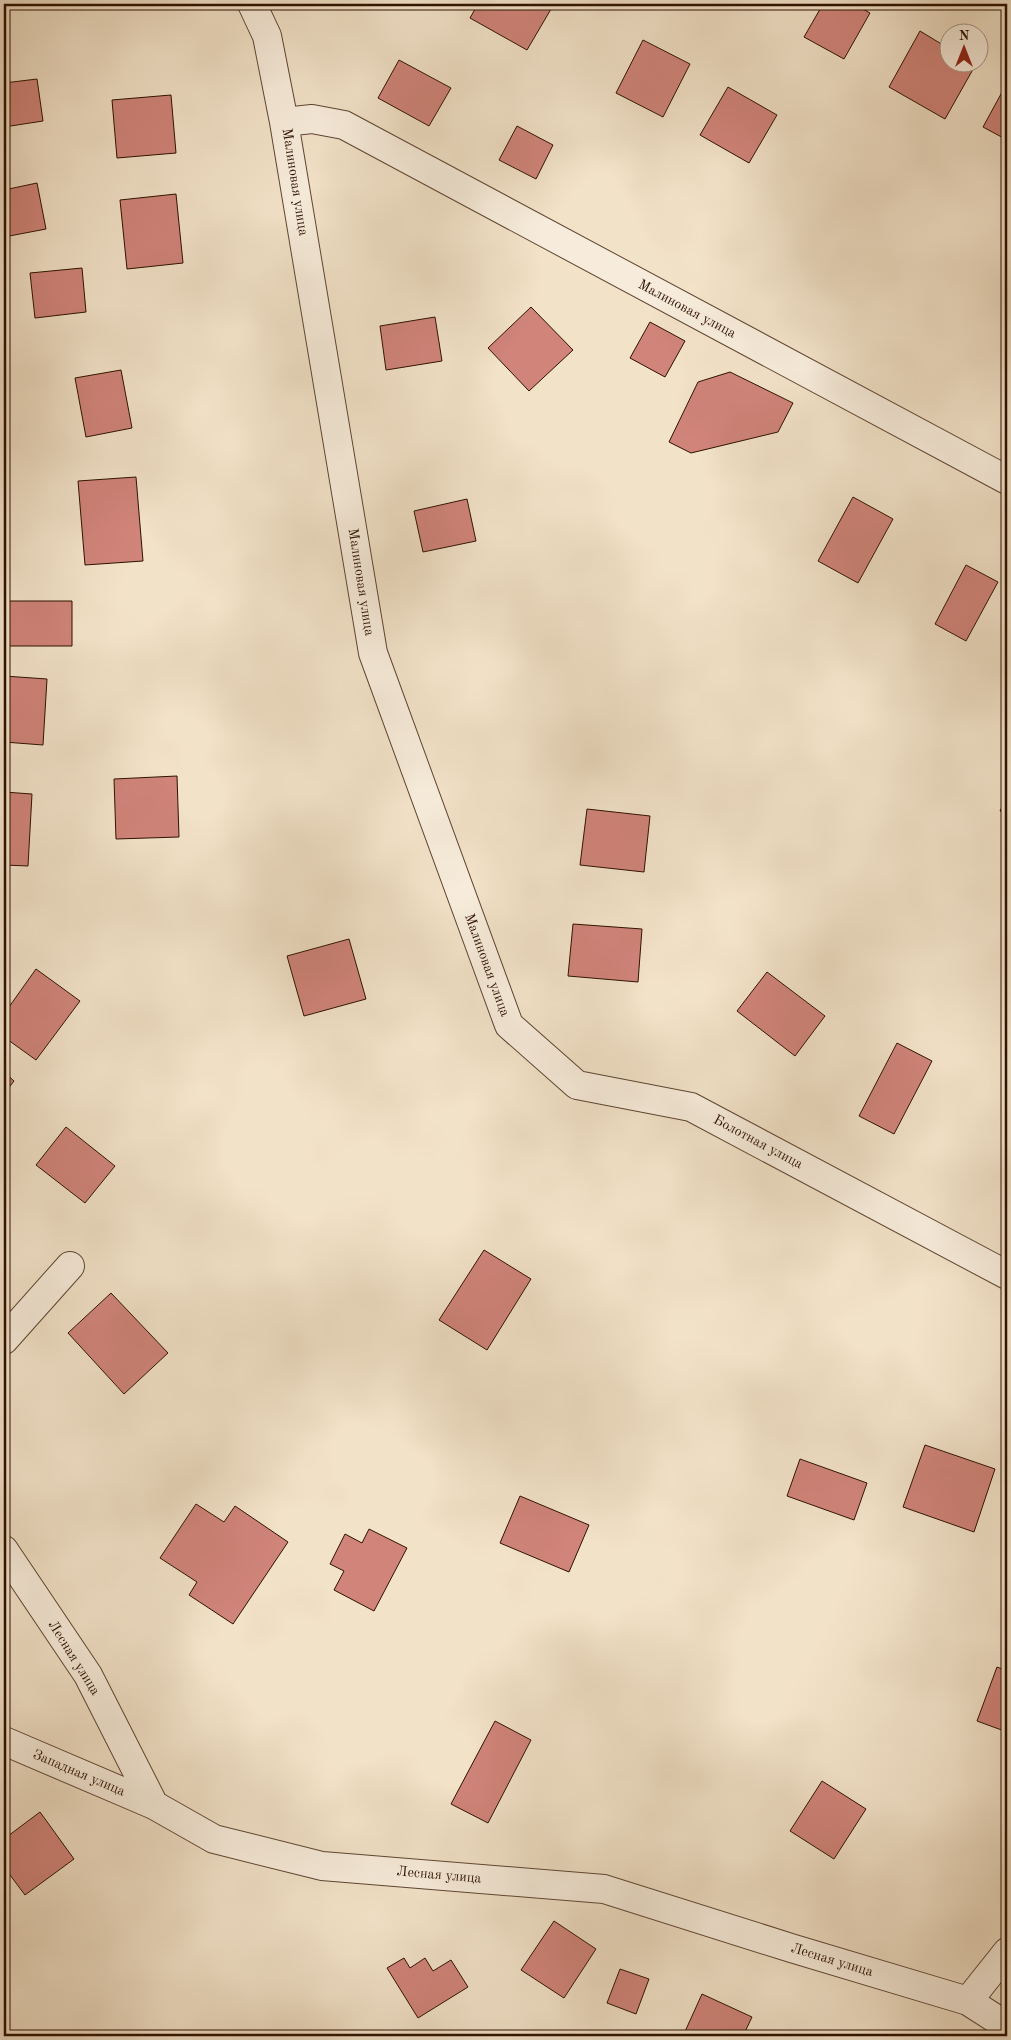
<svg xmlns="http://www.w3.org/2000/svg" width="1011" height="2040" font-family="'Old Standard TT',serif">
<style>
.building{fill:#d0847a;stroke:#2d1100}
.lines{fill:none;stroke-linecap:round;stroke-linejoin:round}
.minor-casing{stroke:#5e4532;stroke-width:30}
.minor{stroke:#f7ecdb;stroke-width:28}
.labels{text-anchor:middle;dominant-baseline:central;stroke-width:4;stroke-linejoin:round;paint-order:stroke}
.street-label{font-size:14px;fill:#2d1100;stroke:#f7ecdb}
</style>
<rect width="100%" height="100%" fill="#f2e2c8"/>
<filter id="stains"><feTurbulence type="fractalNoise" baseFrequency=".004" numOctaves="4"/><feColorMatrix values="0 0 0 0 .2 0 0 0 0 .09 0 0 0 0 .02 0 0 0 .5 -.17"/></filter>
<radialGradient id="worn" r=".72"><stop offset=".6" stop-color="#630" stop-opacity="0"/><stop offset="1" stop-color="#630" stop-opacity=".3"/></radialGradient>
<path class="building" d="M478 4H554L527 50 470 18Z
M823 4H854L870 13 844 59 804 37Z
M920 31 948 48V62L976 64 945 119 889 87Z
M643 40 690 64 663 117 616 93Z
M399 60 451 88 429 126 378 98Z
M37 79 43 121 4 127V83Z
M1007 83V140L983 127Z
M728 87 777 115 749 163 700 135Z
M171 95 176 153 117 158 112 100Z
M517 126 553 145 536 179 499 160Z
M37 183 46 229 4 237V190Z
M176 194 183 263 127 269 120 200Z
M82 268 86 312 35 318 30 273Z
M531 307 573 350 529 391 488 348Z
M435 317 442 361 386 370 380 326Z
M650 322 685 341 665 377 630 358Z
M121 370 132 428 86 437 75 378Z
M730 372 793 403 778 432 691 453 669 442 698 382Z
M136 477 143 561 85 565 78 481Z
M853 497 893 519 858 583 818 561Z
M467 499 476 541 423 552 414 511Z
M966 565 998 582 966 641 935 624Z
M7 601H72V646H7Z
M4 676 47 679 43 745 4 742Z
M177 776 179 837 116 839 114 779Z
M4 792 32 794 28 866 4 865Z
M1007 797V815L1000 811Z
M587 809 650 816 644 872 580 865Z
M573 924 642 929 638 982 568 976Z
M349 939 366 999 304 1016 287 956Z
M36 969 80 1001 36 1060 4 1037V1014Z
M767 972 825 1016 795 1056 737 1011Z
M897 1043 932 1061 894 1134 859 1116Z
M4 1072 14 1081 4 1094Z
M66 1127 115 1166 85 1203 36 1165Z
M484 1250 531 1279 487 1350 439 1320Z
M111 1293 168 1353 124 1394 68 1333Z
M925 1445 995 1469 974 1532 903 1507Z
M800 1459 867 1483 854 1520 787 1496Z
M520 1496 589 1525 569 1572 500 1543Z
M196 1504 224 1522 235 1506 288 1542 233 1624 189 1595 197 1582 160 1558Z
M369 1529 407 1548 374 1611 334 1590 344 1571 330 1564 345 1534 362 1543Z
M997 1667 1007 1671V1732L977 1721Z
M495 1721 531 1740 488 1823 451 1804Z
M822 1781 866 1809 834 1859 790 1831Z
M40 1812 74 1859 25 1895 4 1867V1839Z
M554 1921 596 1949 564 1998 521 1970Z
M404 1958 410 1968 425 1958 433 1971 451 1960 468 1987 418 2018 387 1968Z
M620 1969 649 1979 636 2014 607 2003Z
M702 1994 752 2017 743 2036H683Z"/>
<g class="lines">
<defs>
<path id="minor" d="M252 4 267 36 284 122
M1007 480 344 125 312 119 284 122 373 653 509 1025 577 1085 691 1107 1007 1275
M4 1340 70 1266
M4 1550 88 1675 154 1805 214 1839 322 1866 604 1889 791 1948 968 2001 1007 2026
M4 1741 154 1805
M968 2001 1007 1952"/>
</defs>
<use href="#minor" class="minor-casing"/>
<use href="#minor" class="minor"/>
</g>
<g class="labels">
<g class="street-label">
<text transform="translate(295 182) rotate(81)">Малиновая улица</text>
<text transform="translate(687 309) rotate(28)">Малиновая улица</text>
<text transform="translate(361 582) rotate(81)">Малиновая улица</text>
<text transform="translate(487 965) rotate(70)">Малиновая улица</text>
<text transform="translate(758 1142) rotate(28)">Болотная улица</text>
<text transform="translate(74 1658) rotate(58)">Лесная улица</text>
<text transform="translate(79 1773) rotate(23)">Западная улица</text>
<text transform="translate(439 1875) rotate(5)">Лесная улица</text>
<text transform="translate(832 1960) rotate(17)">Лесная улица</text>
</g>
</g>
<rect width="1011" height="2040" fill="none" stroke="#f2e2c8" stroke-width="20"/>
<rect x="5" y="5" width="1001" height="2030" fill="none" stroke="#2d1100" stroke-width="2.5"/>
<rect x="10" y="10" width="991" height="2020" fill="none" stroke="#2d1100"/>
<g transform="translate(964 48)"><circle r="24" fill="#f7ecdb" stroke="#a69483"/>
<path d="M0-4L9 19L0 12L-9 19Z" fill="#8f2418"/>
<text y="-8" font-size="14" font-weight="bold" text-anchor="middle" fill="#2d1100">N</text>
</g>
<rect width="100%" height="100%" filter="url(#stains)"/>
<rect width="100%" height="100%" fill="url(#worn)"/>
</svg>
